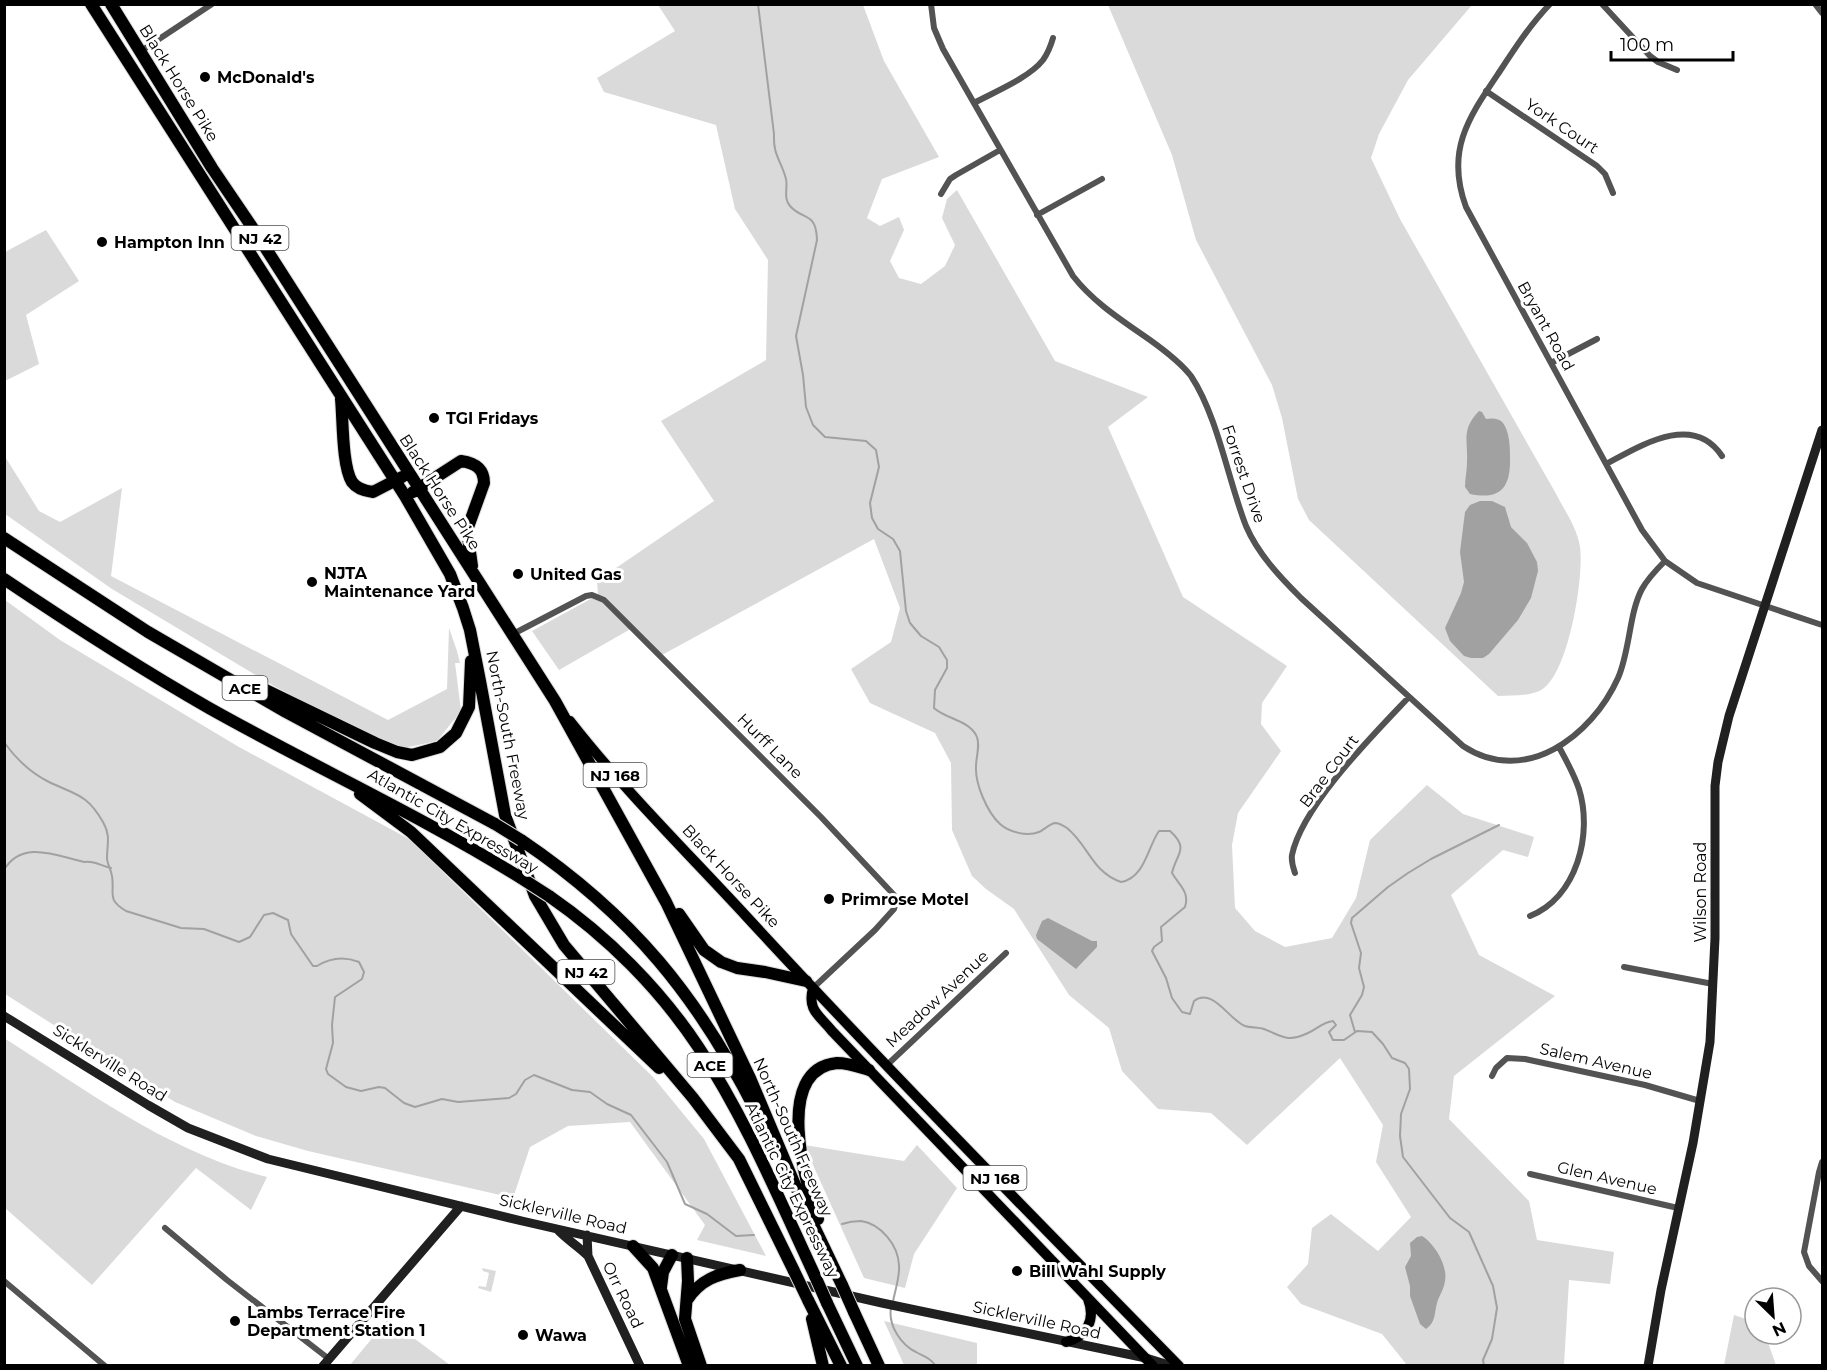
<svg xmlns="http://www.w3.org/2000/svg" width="1827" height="1370" font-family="Montserrat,sans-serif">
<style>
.green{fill:#dadada}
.water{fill:#a1a1a1}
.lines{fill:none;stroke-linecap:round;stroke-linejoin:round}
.stream{stroke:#a1a1a1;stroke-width:2}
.primary-casing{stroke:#dbdbdb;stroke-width:12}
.highway-casing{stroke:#dbdbdb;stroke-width:14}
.street{stroke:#535353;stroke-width:6}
.secondary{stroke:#202020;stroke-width:9}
.primary{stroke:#000;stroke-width:10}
.highway{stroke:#000;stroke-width:12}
.highway-bridge-casing{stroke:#dbdbdb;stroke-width:14;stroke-linecap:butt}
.highway-bridge{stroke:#000;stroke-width:12}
.poi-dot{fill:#000;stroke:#fff;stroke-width:2}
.labels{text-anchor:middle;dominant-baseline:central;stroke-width:6;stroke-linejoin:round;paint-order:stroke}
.shield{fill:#fff;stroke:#4c4c4c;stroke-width:1.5}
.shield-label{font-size:15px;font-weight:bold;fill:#000}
.poi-label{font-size:16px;font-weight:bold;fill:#000;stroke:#fff;text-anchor:start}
.street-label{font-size:16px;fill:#000;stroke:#fff}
</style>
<rect width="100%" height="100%" fill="#fff"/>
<path class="green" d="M658 5H863L884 61 939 157 882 179 867 218 880 226 899 217 904 230 890 261 899 278 921 284 945 266 955 245 942 218 947 199 957 190 1055 361 1148 397 1108 427 1183 597 1287 666 1262 703 1261 724 1281 751 1238 813 1232 845 1235 908 1255 931 1285 947 1332 938 1356 898 1370 840 1427 785 1463 814 1534 837 1528 857 1503 850 1451 895 1479 955 1555 996 1454 1076 1449 1119 1529 1201 1537 1240 1614 1252 1610 1284 1569 1280 1564 1365H1407L1382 1334 1301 1304 1287 1287 1308 1264 1312 1228 1331 1214 1378 1251 1411 1217 1376 1162 1383 1125 1340 1058 1247 1145 1211 1113 1158 1109 1122 1071 1109 1028 1069 995 1014 909 986 889 972 876 952 830 951 763 935 733 870 703 851 669 891 642 900 608 874 539 662 655 634 627 559 670 532 631 598 595 597 581 714 501 661 421 766 360 768 260 735 209 716 125 604 92 597 78 675 31Z
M1108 5H1472L1408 80 1379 134 1371 158 1400 219 1555 492C1564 510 1577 527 1580 547 1584 578 1569 669 1544 688 1532 697 1512 695 1498 696L1309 520 1298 499 1282 418 1272 385 1196 240 1172 155Z
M46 230 79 281 26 315 39 364 5 381V252Z
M4 455 39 511 60 522 122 488 111 576 388 720 447 689 449 628 457 651 460 663H455L461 711 437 741 404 748 403 755 274 686 112 589 5 514Z
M5 600 60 640 239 747 409 839 653 1077 704 1139 766 1256 697 1240 705 1225 630 1122 568 1126 530 1147 513 1198 308 1151 256 1136 175 1102 5 994Z
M4 1038C88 1091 170 1153 267 1177L251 1210 196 1168 92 1285 5 1208Z
M804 1145 904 1161 917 1145 957 1188 914 1254 905 1288 864 1278Z
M482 1268 496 1271 491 1292 478 1288 479 1286 486 1287 489 1273 483 1271Z
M1734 1315 1755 1322V1334H1765L1776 1365H1724Z
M388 1319 450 1365H350Z
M884 1321 977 1343V1365H904Z"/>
<path class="water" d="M1479 411 1482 412 1486 419C1491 418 1499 418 1503 423 1509 431 1510 445 1510 455 1511 484 1504 501 1470 494L1465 487C1465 479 1467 470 1467 462 1468 439 1461 430 1479 411Z
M1480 501H1492L1505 507 1511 527 1527 543 1537 562 1538 571 1531 598 1518 620 1489 654 1483 658H1471L1464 656 1450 641 1445 628 1461 593 1464 582 1460 552 1465 512 1470 505Z
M1048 918 1092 941H1097V947L1076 969 1037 939 1036 935 1042 921Z
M1422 1236C1435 1244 1448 1266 1445 1281 1444 1289 1439 1296 1437 1303 1434 1314 1436 1322 1426 1329L1420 1324 1410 1296V1286L1405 1267 1411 1256 1410 1243 1417 1237Z"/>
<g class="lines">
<path class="stream" d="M758 4 774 134C773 156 781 160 786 179 788 188 783 198 790 206 803 221 816 211 817 240L796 336 803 375 806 407 813 425 825 437 866 441 876 450 879 467 870 503 872 518 878 529 893 539 900 551 906 611 910 623 921 636 939 647 947 660V668L935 690 934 708C946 719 968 720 976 735 981 743 976 757 976 766 975 784 987 812 1000 824 1009 832 1027 837 1039 832 1044 830 1049 824 1055 823 1059 823 1064 826 1067 828 1089 846 1092 872 1121 882 1145 878 1148 846 1159 831H1170C1190 849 1176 854 1172 873 1179 885 1190 892 1185 907L1161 927 1162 941 1154 947 1152 951 1166 978 1172 998 1182 1012 1190 1014 1194 1001C1213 987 1229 1020 1245 1026 1251 1028 1258 1027 1264 1029 1282 1036 1287 1043 1308 1033 1317 1029 1323 1022 1333 1021L1336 1025 1329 1032 1333 1040H1344L1357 1031 1372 1032 1383 1044 1392 1058 1405 1063 1409 1069 1410 1089 1401 1114 1400 1136 1403 1157 1450 1218 1469 1232 1493 1286 1497 1308 1492 1339 1483 1360 1484 1366
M4 742C16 759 31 773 49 782 76 795 87 794 103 822 111 836 107 844 107 858 107 864 111 869 112 876 115 894 106 899 126 911L181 928 204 929 239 942 250 937 264 915 273 913 288 920 291 934 313 966H317C330 958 344 956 359 962L364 972 362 979 335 997 332 1025 333 1043 326 1069 328 1074 346 1087 361 1091 379 1087 385 1088 404 1103 415 1107 442 1099 458 1102 509 1098 516 1094 525 1080 534 1075 572 1090 590 1092 607 1104 631 1115 667 1162 685 1204 707 1214 736 1236 754 1235
M4 870C22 839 57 856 84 862 94 860 101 866 111 868
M1355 1032 1350 1015 1362 995 1364 987 1359 968 1361 953 1351 923 1352 918 1388 887 1408 873 1431 859 1499 825
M842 1224C848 1222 854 1221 861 1221 881 1224 898 1245 899 1265 900 1277 895 1290 893 1302
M891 1308C888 1325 901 1345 916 1352 925 1357 929 1357 936 1366"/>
<defs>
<path id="primary" d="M570 721C624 790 686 851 746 916 887 1069 1033 1217 1179 1366
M813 988C807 1010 819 1015 832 1031L1153 1366
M1066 1342C1087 1336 1096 1320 1088 1299"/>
<path id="highway" d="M91 4 405 496 450 574 463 608 470 630 480 681 505 815 535 896 564 945 693 1098 739 1159 794 1271
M111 4 212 168 256 233 555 701 666 902 750 1078 801 1199 842 1285
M341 399C343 419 342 466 352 482 357 489 365 491 373 492L402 477
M413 492 461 461C475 463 484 468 484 483L467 530 472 566
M4 538 148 632 286 712 495 824
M4 579C71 624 139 668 209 708 312 766 420 815 521 878
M253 684 375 743 397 752 412 755 440 747 456 733 469 707 471 661
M360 794 411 832 659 1068
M521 840C632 915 698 996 758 1115
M549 896C607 936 660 989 699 1048 746 1119 779 1199 815 1276
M679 914 704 950 721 962 737 968 765 972 806 981
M818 1219C805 1183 773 1069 837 1063 848 1063 859 1067 869 1070
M633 1246 653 1268 689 1366
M687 1258 688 1281 685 1319 701 1366
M661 1287 663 1272 672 1255
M687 1300C700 1280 717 1274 740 1270
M808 1300 841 1366
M827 1303 857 1366
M854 1312 879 1366
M812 1319 823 1366"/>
</defs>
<use href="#primary" class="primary-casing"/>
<use href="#highway" class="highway-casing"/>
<path class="street" d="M931 4 934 28 943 49 1073 276C1094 303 1123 321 1150 340 1164 350 1180 362 1191 376 1218 417 1228 480 1246 526 1258 554 1280 577 1301 598L1463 746C1525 787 1592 736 1618 678 1630 651 1629 613 1642 589 1648 578 1657 569 1665 561
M1550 4C1530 25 1515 48 1500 71 1469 117 1445 150 1466 207L1642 530 1665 561 1697 583 1822 625
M1602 4 1650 56 1658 62 1677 70
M1815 4 1822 13
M141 51 212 4
M1486 91 1597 166 1605 174 1613 193
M974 103C994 92 1029 78 1043 60 1048 53 1051 45 1053 38
M941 194 950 179 956 175 1000 150
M1037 215 1102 179
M1551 363 1597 339
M1606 464C1640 446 1693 412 1722 456
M513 634 586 596 592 595 604 600 821 817 894 895 896 902 894 909 875 930 813 988
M1295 873C1293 867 1291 862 1292 855 1302 806 1374 734 1409 697
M1530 916C1577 897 1593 834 1579 789 1574 774 1566 760 1559 747
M1624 967 1713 984
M887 1065 1006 953
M1492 1076 1496 1068 1507 1058 1525 1059 1645 1085 1700 1101
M1822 1162 1819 1172 1804 1252 1809 1266 1822 1281
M1530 1174 1678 1208
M165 1228 227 1280 329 1359
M4 1281 105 1366"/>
<path class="secondary" d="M4 1016 148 1105 188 1128 268 1159 522 1221 882 1303 1146 1358 1172 1366
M557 1229C567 1240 577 1245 588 1256
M587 1235 588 1256 640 1366
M323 1366 461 1206
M1648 1366 1661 1290 1693 1143 1710 1042 1715 938V786L1718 762 1729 716 1822 430"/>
<use href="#primary" class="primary"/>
<use href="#highway" class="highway"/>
<defs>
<path id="highway-bridge" d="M495 824 521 840
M521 878 549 896
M794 1271 808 1300
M815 1276 827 1303
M842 1285 854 1312"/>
</defs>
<use href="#highway-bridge" class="highway-bridge-casing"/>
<use href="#highway-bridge" class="highway-bridge"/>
</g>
<g class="poi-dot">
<circle cx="205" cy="77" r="6"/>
<circle cx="102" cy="242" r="6"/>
<circle cx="434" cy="418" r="6"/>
<circle cx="518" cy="574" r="6"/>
<circle cx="312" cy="582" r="6"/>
<circle cx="829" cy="899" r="6"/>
<circle cx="1017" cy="1271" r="6"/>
<circle cx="235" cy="1321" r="6"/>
<circle cx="523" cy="1335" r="6"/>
</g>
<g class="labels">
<g class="shield">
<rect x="231.5" y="226" width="57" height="24" rx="4.5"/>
<rect x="222.5" y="676" width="45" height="24" rx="4.5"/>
<rect x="583.5" y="763" width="63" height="24" rx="4.5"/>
<rect x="557.5" y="960" width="57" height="24" rx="4.5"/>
<rect x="687.5" y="1053" width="45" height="24" rx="4.5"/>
<rect x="963.5" y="1166" width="63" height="24" rx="4.5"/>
</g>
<g class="shield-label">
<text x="260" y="238">NJ 42</text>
<text x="245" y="688">ACE</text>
<text x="615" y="775">NJ 168</text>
<text x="586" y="972">NJ 42</text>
<text x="710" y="1065">ACE</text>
<text x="995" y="1178">NJ 168</text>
</g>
<g class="poi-label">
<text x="217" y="77">McDonald's</text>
<text x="114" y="242">Hampton Inn</text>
<text x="446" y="418">TGI Fridays</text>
<text x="324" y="573">NJTA<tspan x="324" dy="18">Maintenance Yard</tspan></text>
<text x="530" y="574">United Gas</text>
<text x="841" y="899">Primrose Motel</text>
<text x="1029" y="1271">Bill Wahl Supply</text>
<text x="247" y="1312">Lambs Terrace Fire<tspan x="247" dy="18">Department Station 1</tspan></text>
<text x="535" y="1335">Wawa</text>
</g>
<g class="street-label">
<text transform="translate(179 83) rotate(58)">Black Horse Pike</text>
<text transform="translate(1562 126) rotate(34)">York Court</text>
<text transform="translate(1546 326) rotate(61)">Bryant Road</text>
<text transform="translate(1244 474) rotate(71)">Forrest Drive</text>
<text transform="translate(440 492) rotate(57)">Black Horse Pike</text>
<text transform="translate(508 735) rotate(79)">North-South Freeway</text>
<text transform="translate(770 746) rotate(45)">Hurff Lane</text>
<text transform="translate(1329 771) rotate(-53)">Brae Court</text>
<text transform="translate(453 821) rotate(30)">Atlantic City Expressway</text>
<text transform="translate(731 876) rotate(47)">Black Horse Pike</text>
<text transform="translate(1700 892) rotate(-90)">Wilson Road</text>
<text transform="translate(937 999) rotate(-43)">Meadow Avenue</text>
<text transform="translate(1596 1061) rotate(13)">Salem Avenue</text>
<text transform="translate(110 1063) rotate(32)">Sicklerville Road</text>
<text transform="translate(793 1137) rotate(66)">North-South Freeway</text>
<text transform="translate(1607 1178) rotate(13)">Glen Avenue</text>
<text transform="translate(792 1190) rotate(64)">Atlantic City Expressway</text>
<text transform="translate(563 1214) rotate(13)">Sicklerville Road</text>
<text transform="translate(623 1295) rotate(64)">Orr Road</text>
<text transform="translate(1037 1320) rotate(12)">Sicklerville Road</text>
</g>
</g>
<rect width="1827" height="1370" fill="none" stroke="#000000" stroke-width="12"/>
<g transform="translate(1773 1316) rotate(155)"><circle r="28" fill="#ffffff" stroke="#999999" stroke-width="1.5"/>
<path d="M0-4.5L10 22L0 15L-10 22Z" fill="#000000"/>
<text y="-9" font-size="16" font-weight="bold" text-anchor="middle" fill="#000000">N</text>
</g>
<path d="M1611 51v9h122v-9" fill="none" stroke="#000000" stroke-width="3"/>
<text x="1620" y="51" font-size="18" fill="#000000" stroke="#ffffff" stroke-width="4.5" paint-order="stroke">100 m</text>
</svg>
